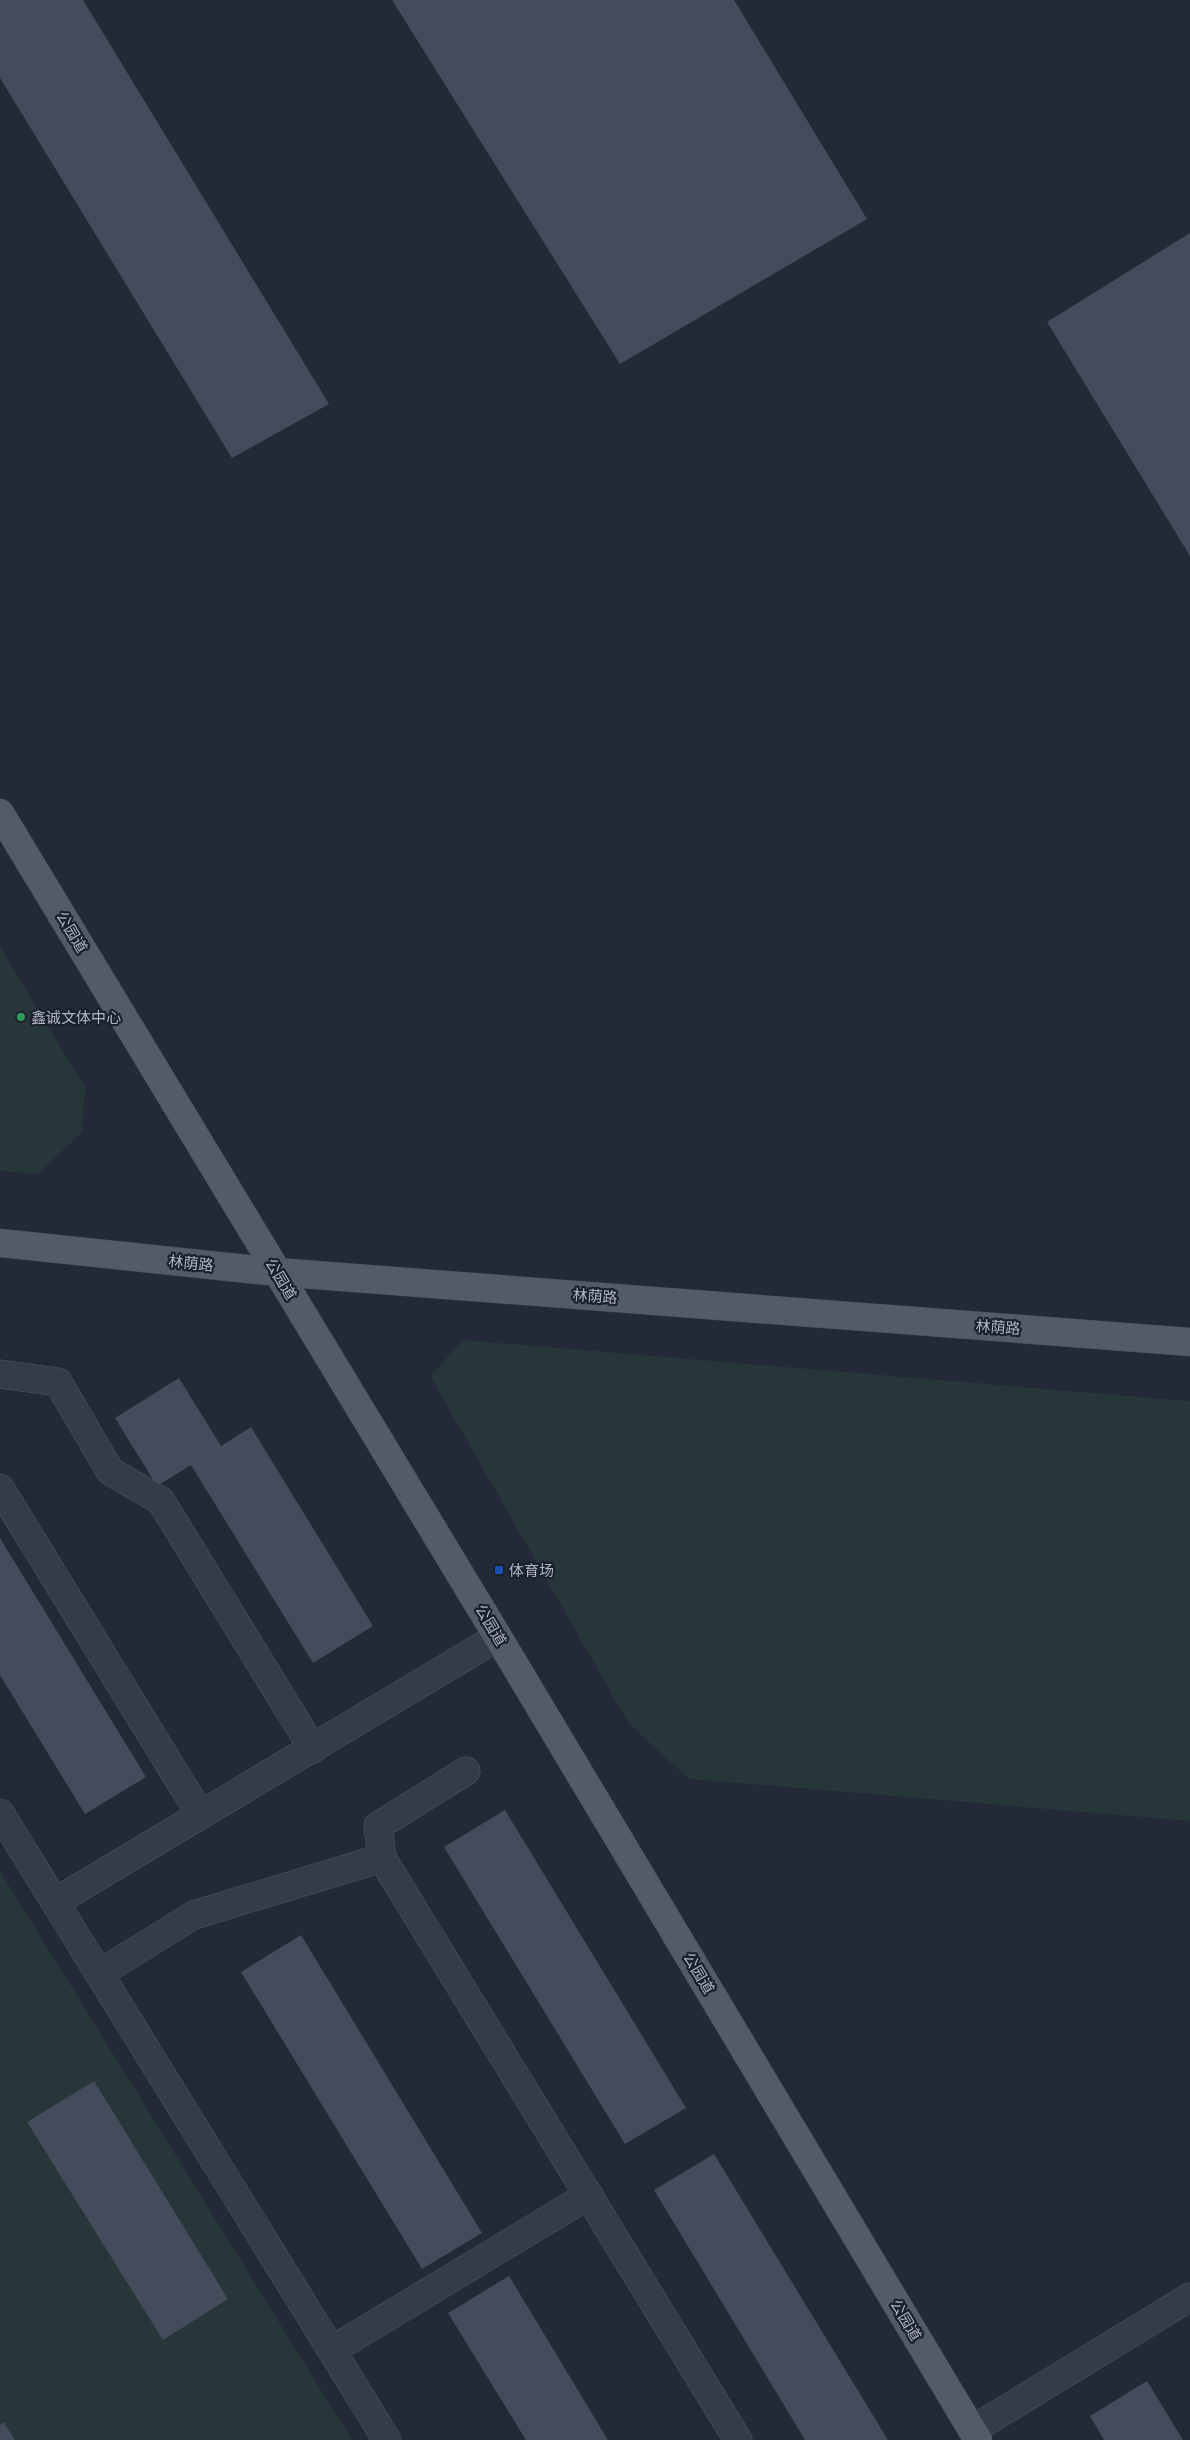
<svg xmlns="http://www.w3.org/2000/svg" width="1190" height="2440" font-family="Inter,'Noto Sans SC',sans-serif">
<style>
.green{fill:#263639}
.building{fill:#444c5b}
.lines{fill:none;stroke-linecap:round;stroke-linejoin:round}
.minor-casing{stroke:#515662;stroke-width:29}
.major-casing{stroke:#3f4550;stroke-width:29}
.minor{stroke:#363c47;stroke-width:28}
.major{stroke:#545a67;stroke-width:28}
.leisure-dot{fill:#2e9e5b;stroke:#1b212c;stroke-width:2}
.transit-dot{fill:#1a4fb4;stroke:#1b212c;stroke-width:2}
.labels{text-anchor:middle;dominant-baseline:central;stroke-width:4.5;stroke-linejoin:round;paint-order:stroke}
.street-label{font-size:15px;fill:#b1b6c3;stroke:#1b212c}
.poi-label{font-size:15px;fill:#b1b6c3;stroke:#1b212c;text-anchor:start}
</style>
<rect width="100%" height="100%" fill="#232937"/>
<path class="green" d="M0 947 85 1087 82 1132 38 1174 0 1171Z
M463 1340 1190 1401V1821L689 1779 629 1724 430 1376Z
M0 1871 352 2440H0Z"/>
<path class="building" d="M0 0H83L329 404 232 458 0 78Z
M392 0H734L867 219 620 364Z
M1190 233V556L1047 322Z
M179 1378 221 1446 251 1427 373 1626 313 1663 191 1465 157 1486 115 1418Z
M0 1538 146 1777 85 1814 0 1675Z
M505 1810 686 2108 625 2144 444 1847Z
M301 1935 482 2233 422 2269 241 1972Z
M94 2081 228 2299 163 2340 27 2122Z
M714 2154 888 2440H805L654 2190Z
M509 2276 608 2440H526L448 2313Z
M1147 2381 1183 2440H1104L1090 2416Z
M4 2422 15 2440H0V2425Z"/>
<g class="lines">
<defs>
<path id="minor" d="M0 1374 58 1382 110 1471 161 1501 313 1749
M0 1488 200 1814
M466 1771 378 1826 382 1858 738 2440
M0 1813 387 2440
M55 1902 498 1637
M100 1973 194 1915 382 1858
M332 2350 589 2195
M972 2430 1190 2297"/>
<path id="major" d="M0 813 498 1637 978 2440
M0 1243 277 1272 1190 1342"/>
</defs>
<use href="#minor" class="minor-casing"/>
<use href="#major" class="major-casing"/>
<use href="#minor" class="minor"/>
<use href="#major" class="major"/>
</g>
<circle class="leisure-dot" cx="21" cy="1017" r="5"/>
<rect class="transit-dot" x="494" y="1565" width="10" height="10" rx="2.5"/>
<g class="labels">
<g class="street-label">
<text transform="translate(72 932) rotate(59)">公园道</text>
<text transform="translate(191 1263) rotate(6)">林荫路</text>
<text transform="translate(281 1279) rotate(59)">公园道</text>
<text transform="translate(595 1296) rotate(4)">林荫路</text>
<text transform="translate(998 1327) rotate(4)">林荫路</text>
<text transform="translate(491 1625) rotate(59)">公园道</text>
<text transform="translate(699 1973) rotate(59)">公园道</text>
<text transform="translate(906 2320) rotate(59)">公园道</text>
</g>
<g class="poi-label">
<text x="31" y="1017">鑫诚文体中心</text>
<text x="509" y="1570">体育场</text>
</g>
</g>
</svg>
